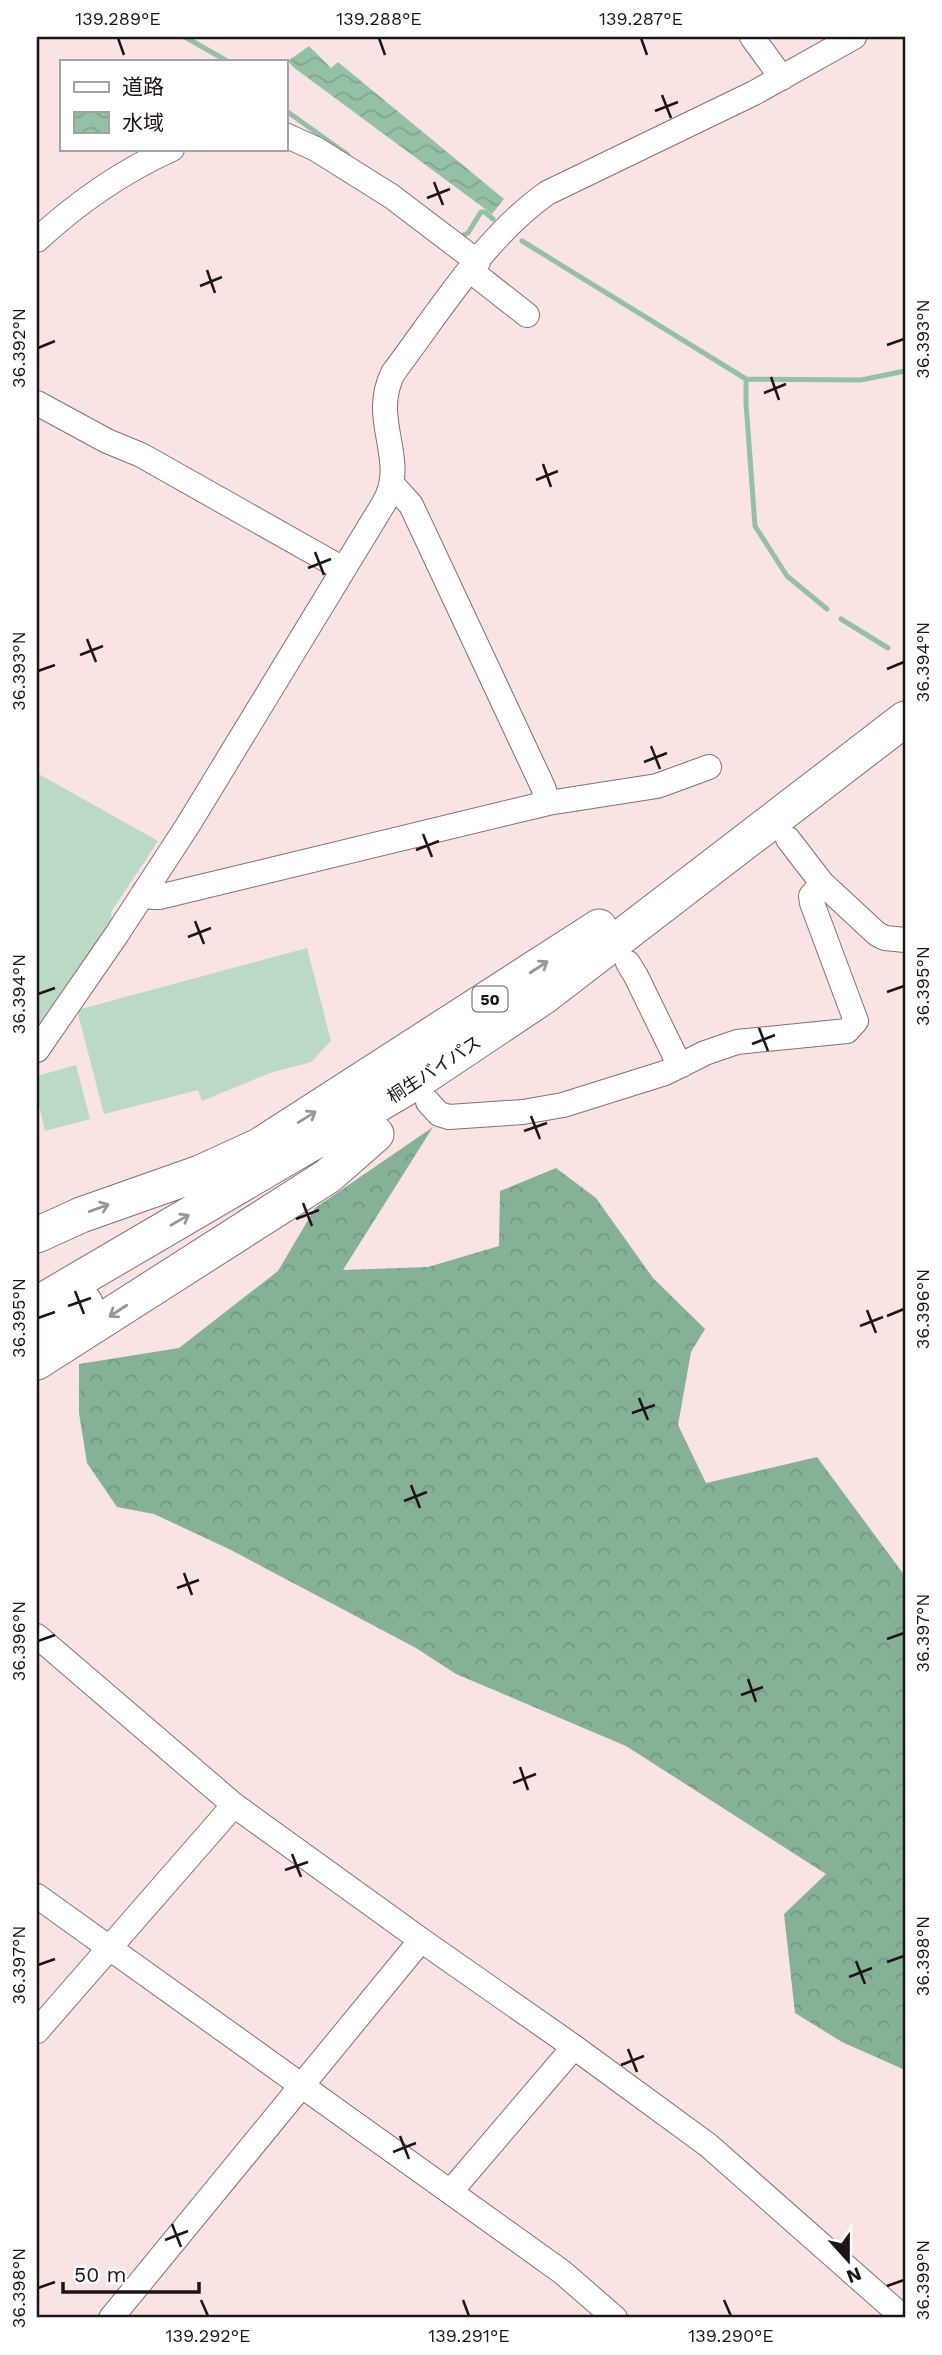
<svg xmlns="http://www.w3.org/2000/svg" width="942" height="2355" font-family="'Work Sans','Noto Sans JP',sans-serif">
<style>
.forest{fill:url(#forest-crowns)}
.pitch{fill:#badac6}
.water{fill:url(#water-waves)}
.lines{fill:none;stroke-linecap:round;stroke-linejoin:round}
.stream{stroke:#94c1a6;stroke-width:5}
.minor-casing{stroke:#847070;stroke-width:26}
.highway-casing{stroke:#847070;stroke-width:37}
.minor{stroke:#fff;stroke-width:24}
.highway{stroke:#fff;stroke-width:35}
.oneway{stroke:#999696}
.ticks{fill:none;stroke:#1d1515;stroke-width:2.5}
.labels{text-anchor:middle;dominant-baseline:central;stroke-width:5;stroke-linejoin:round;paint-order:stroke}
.shield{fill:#fff;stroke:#615b5b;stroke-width:2}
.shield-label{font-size:16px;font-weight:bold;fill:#1d1515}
.street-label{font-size:18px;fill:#1d1515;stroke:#fff}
.neatline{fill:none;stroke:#1d1515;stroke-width:2.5}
.ticks-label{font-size:18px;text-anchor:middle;fill:#1d1515}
</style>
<defs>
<pattern id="forest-crowns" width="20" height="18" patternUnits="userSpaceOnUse" patternTransform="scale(1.75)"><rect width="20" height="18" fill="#85b297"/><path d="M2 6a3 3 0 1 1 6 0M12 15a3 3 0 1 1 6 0" fill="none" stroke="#729881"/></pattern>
<pattern id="water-waves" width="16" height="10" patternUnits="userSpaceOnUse" patternTransform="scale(1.75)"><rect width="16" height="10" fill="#94c1a6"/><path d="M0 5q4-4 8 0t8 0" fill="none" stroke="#7fa58e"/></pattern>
</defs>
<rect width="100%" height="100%" fill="#fae3e3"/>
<path class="forest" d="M433 1127 343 1270 428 1267 499 1246 500 1191 556 1168 596 1198 653 1278 705 1329 691 1352 678 1425 706 1483 817 1457 905 1576V2070L842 2042 795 2013 784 1914 826 1874 626 1746 456 1674 416 1648 231 1550 154 1514 117 1507 87 1463 79 1413V1364L179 1348 278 1271 315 1208Z"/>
<path class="pitch" d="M37 773 158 841 111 912 112 920 37 1028Z
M307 948 331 1041 311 1062 270 1073 202 1101 198 1090 104 1114 77 1010Z
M76 1065 90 1119 45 1131 37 1097V1076Z"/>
<path class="water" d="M309 46 331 68 338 62 504 199 492 214 293 67 288 61Z"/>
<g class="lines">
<path class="stream" d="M185 37 227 61
M285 110 348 155
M459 235 461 236 468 233 481 212H485L493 219
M522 241 746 379 861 380 905 371
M746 379V403L755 526 787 576 827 609
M841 619 888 648"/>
<defs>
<path id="minor" d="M752 37 782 78
M285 135 316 149 391 196 478 262
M37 240C78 202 121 172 172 149
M471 271 527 315
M37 403 107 441 141 455 343 569
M393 485 411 505 543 787 548 803
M788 839 822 883 877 934 885 938 905 940
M144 892 152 897H159L548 803 657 786 709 767
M628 963 636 976 674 1054 682 1065
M37 1050 117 934 188 825 384 503C409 459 369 421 393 373 439 312 484 238 547 193L754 93 854 37
M428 1102 439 1114 449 1117 523 1112 563 1105 665 1073 705 1053 737 1042 847 1031 856 1021 812 903 811 896 822 883
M37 1636 234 1805 421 1940 574 2047 708 2145 904 2318
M37 1896 562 2272 615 2318
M37 2031 234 1805
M451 2191 574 2047
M111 2318 421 1940"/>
<path id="highway" d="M37 1235 81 1215 200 1173 259 1146 599 927
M37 1304 416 1082 543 997 905 719
M37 1331 85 1303
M37 1362 328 1176 376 1134"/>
</defs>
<use href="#minor" class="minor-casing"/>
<use href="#highway" class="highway-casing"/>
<use href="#minor" class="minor"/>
<use href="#highway" class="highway"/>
</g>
<defs><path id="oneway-shaft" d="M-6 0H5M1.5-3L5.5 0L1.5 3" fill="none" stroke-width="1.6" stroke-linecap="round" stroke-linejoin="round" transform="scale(1.75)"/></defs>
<g class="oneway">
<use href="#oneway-shaft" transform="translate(539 967) rotate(-33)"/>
<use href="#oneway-shaft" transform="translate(307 1117) rotate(-32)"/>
<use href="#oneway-shaft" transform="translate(99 1208) rotate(-20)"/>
<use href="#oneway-shaft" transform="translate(180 1220) rotate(-30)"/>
<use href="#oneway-shaft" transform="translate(118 1311) rotate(147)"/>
</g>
<path class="ticks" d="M118 38 124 55M379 38 385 55M641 38 647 55M662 95 671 118M655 111 678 102M434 182 443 205M427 198 450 189M207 270 215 293M200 286 222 277M887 345 904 339M38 348 55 341M771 377 779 400M764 393 786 384M543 464 551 487M536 480 558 471M315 552 324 575M308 568 331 559M87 639 96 662M80 655 103 646M887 669 904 662M38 671 55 665M651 746 660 769M644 762 667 753M423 834 432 857M416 850 439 841M195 921 204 944M188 937 211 928M887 992 904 986M38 994 55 988M759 1028 768 1051M752 1044 775 1035M531 1116 540 1139M524 1131 547 1123M303 1203 312 1226M296 1219 319 1210M75 1291 84 1314M68 1306 91 1298M867 1310 876 1333M887 1316 904 1309M38 1318 55 1312M860 1326 883 1317M639 1398 648 1420M632 1413 655 1405M411 1485 420 1508M404 1501 427 1492M184 1573 192 1595M177 1588 199 1580M887 1639 904 1633M38 1641 55 1635M748 1679 756 1702M741 1695 763 1687M520 1767 528 1790M513 1783 536 1774M292 1854 301 1877M285 1870 308 1862M856 1961 865 1984M887 1962 904 1956M38 1965 55 1959M849 1977 872 1968M628 2049 637 2072M621 2065 644 2056M400 2136 409 2159M393 2152 416 2143M172 2224 181 2247M165 2240 188 2231M887 2286 904 2280M38 2288 55 2282M201 2300 208 2316M463 2300 469 2316M724 2300 731 2316"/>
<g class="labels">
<rect class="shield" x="472.5" y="986.5" width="35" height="25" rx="5"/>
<g class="shield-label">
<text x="490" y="999">50</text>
</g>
<g class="street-label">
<text transform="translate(434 1069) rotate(-33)">桐生バイパス</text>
</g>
</g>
<rect width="942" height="2355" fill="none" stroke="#ffffff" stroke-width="77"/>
<rect x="60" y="60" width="228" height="91" fill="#ffffff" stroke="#a5a1a1" stroke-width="2"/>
<rect x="74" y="82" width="35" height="10" fill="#ffffff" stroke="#a5a1a1" stroke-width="2"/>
<text x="122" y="94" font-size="21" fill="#1d1515">道路</text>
<rect x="74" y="112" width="35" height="21" fill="url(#water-waves)" stroke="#a5a1a1" stroke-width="2"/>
<text x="122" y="130" font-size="21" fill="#1d1515">水域</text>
<g transform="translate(848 2260) rotate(159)" stroke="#ffffff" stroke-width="5" paint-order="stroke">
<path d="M0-5L12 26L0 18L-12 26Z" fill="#1d1515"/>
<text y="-10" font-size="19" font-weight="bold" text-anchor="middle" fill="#1d1515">N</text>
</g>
<path d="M63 2282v10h136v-10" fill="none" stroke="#1d1515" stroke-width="3.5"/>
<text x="74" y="2282" font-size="21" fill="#1d1515" stroke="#ffffff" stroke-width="5" paint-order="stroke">50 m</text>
<rect x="38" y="38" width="866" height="2278" class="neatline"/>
<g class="ticks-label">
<text x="118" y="25">139.289°E</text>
<text x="379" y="25">139.288°E</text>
<text x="641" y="25">139.287°E</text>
<text transform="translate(923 339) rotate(-90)" y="6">36.393°N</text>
<text transform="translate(19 348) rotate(-90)" y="6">36.392°N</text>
<text transform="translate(923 662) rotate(-90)" y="6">36.394°N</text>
<text transform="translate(19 671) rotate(-90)" y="6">36.393°N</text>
<text transform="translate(923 986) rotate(-90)" y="6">36.395°N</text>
<text transform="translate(19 994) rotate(-90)" y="6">36.394°N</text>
<text transform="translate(923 1309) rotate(-90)" y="6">36.396°N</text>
<text transform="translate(19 1318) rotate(-90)" y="6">36.395°N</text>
<text transform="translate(923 1633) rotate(-90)" y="6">36.397°N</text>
<text transform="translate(19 1641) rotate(-90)" y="6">36.396°N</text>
<text transform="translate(923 1956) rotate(-90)" y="6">36.398°N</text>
<text transform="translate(19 1965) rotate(-90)" y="6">36.397°N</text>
<text transform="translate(923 2280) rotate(-90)" y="6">36.399°N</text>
<text transform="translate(19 2288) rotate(-90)" y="6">36.398°N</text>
<text x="208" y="2342">139.292°E</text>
<text x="469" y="2342">139.291°E</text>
<text x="731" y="2342">139.290°E</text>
</g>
</svg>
